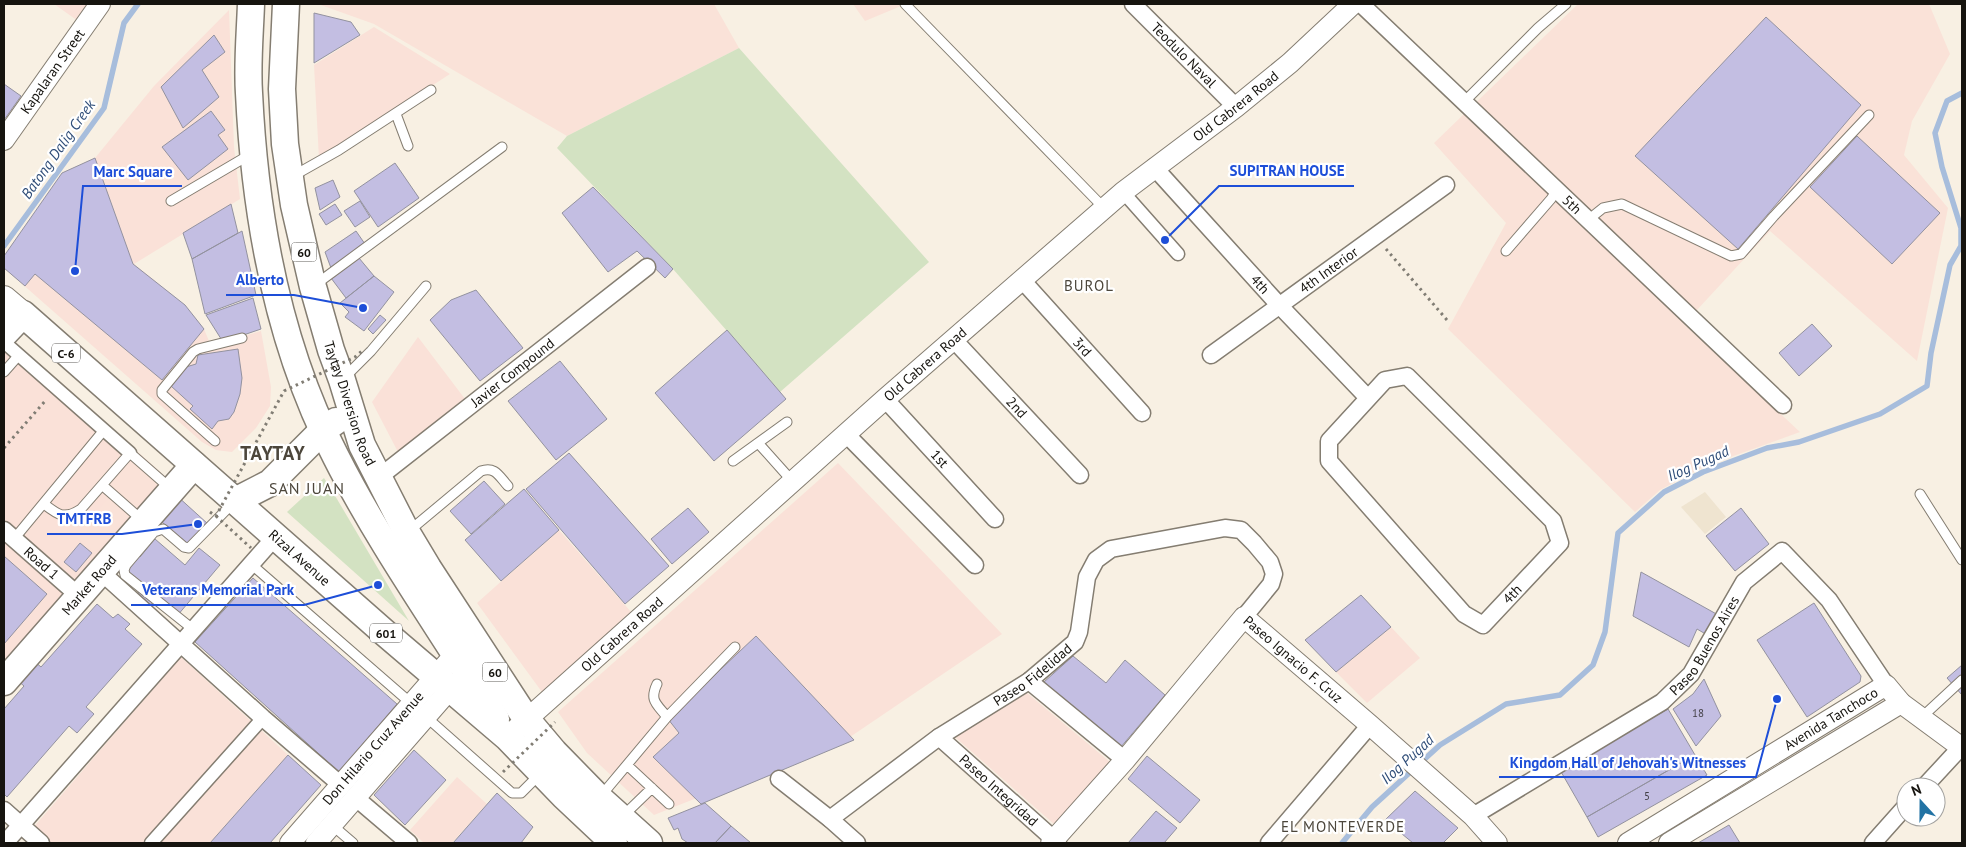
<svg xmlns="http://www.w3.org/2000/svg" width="1966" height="847" font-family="'PT Sans',sans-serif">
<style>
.commercial{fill:#fae1d8}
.industrial{fill:#fae2d8}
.built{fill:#efe4d0}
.green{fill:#d3e2c2}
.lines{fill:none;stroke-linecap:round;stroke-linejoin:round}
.stream{stroke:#a7bddc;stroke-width:5.5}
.building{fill:#c3bee2;stroke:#93929f}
.service-casing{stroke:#847d71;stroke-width:11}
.pedestrian-casing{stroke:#847d71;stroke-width:15}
.minor-casing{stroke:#847d71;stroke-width:19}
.tertiary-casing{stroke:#847d71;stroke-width:22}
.secondary-casing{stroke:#847d71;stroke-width:26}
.primary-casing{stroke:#847d71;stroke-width:29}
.path{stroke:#817d74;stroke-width:3;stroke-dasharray:2.5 4;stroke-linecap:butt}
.service{stroke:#fff;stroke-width:9}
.pedestrian{stroke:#fff;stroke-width:12}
.minor{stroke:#fff;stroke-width:16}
.tertiary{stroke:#fff;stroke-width:20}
.secondary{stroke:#fff;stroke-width:24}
.primary{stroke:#fff;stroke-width:26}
.path-bridge{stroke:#817d74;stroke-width:3;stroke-dasharray:2.5 4;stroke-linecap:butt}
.labels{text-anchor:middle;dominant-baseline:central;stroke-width:4.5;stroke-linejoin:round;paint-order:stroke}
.number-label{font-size:11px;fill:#413e44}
.shield{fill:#fff;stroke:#5c5a57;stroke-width:1}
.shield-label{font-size:12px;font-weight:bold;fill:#16140f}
.street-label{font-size:14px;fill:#16140f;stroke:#fff}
.water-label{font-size:15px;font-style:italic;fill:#2f4d78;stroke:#fff}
.neighbourhood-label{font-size:15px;letter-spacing:1px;fill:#4c463b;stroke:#fff}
.quarter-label{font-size:16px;letter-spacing:1px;fill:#4c463b;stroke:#fff}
.district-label{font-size:19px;font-weight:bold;letter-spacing:1px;fill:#4c463b;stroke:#fff}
.leader{fill:none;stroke:#1d4ed8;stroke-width:2}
.callout-dot{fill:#1d4ed8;stroke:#fff;stroke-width:2}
.callout-label{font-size:15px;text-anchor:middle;font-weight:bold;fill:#1d4ed8;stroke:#fff;stroke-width:4.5;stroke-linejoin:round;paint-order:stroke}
</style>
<rect width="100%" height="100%" fill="#f8f0e3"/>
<path class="commercial" d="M54 4H90L78 21Z
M229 10 234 147 240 199 134 264 185 305 204 329 211 346 261 331 271 387 270 406 256 428 232 452 216 450 202 442 4 268V256L62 173 95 158 154 86Z
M374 27 450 74 319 159 314 65Z
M418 337 465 399 398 452 372 402Z
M13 341 166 477 4 662V344Z
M838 463 1002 634 850 737 654 815 587 753 558 712Z
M559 530 632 613 542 692 477 603Z
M1391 627 1420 658 1367 703 1336 672Z
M181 657 288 755 210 843H48L32 829Z
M1027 693 1110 762 1055 825 955 737Z
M457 777 487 804 452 843H424L410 830Z"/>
<path class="industrial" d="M318 4H714L739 48 567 136 374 24Z
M853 4H906L865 21Z
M1578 4H1929L1950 54 1912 121 1904 155 1948 208 1917 361 1770 231 1684 324 1800 432 1703 467 1660 490 1635 512 1448 329 1506 223 1434 143Z
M123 451 158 482 95 553 75 536 109 498 94 483Z"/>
<path class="built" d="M1705 492 1726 517 1705 534 1681 507Z"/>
<path class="green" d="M739 48 929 262 780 392 673 269 557 148 567 136Z
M324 478 334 494 409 621 287 512Z"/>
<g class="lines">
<path class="stream" d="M4 246 104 108 124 23 138 4
M1342 843 1372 807 1440 745 1506 704 1560 695 1593 665 1605 632 1618 533 1664 492 1703 472 1767 448 1799 442 1880 414 1927 386 1931 353 1950 265 1961 246V228L1942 167 1935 133 1947 101 1962 93"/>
</g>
<path class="building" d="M314 13 351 22 360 35 314 63Z
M1766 17 1861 105 1738 249 1635 156Z
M214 35 225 52 202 70 219 97 183 128 161 87Z
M4 84 21 96 4 120Z
M211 111 225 130 218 135 228 149 188 180 162 147Z
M1857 136 1940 213 1892 264 1810 187Z
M95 158 133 264 185 305 204 329 162 380 35 274 25 286 4 268V256L62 173Z
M395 163 419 198 378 227 354 191Z
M333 180 340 197 320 210 315 188Z
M593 187 673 269 665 278 637 251 608 272 562 213Z
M360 201 370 217 355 227 344 211Z
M231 204 238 233 192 259 183 233Z
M335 204 342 215 326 225 319 214Z
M242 231 256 295 205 314 192 259Z
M356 231 365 244 331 268 325 252Z
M359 258 374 276 346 298 331 278Z
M374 276 394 292 364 331 345 317 349 312 340 303Z
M476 290 523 348 480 381 430 320 451 300Z
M253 298 261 329 223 342 206 315Z
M380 315 386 320 373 334 368 329Z
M1812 324 1832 346 1799 376 1779 353Z
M727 330 786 399 714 461 655 393Z
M238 349 242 378 240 394 234 412 229 419 218 421 212 429 190 409 193 406 171 386 186 367 196 364 198 355Z
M560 361 607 419 556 460 508 401Z
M569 453 669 566 625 604 526 489Z
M484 481 505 504 471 534 450 511Z
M524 489 559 530 501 581 465 540Z
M176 495 208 524 189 545 156 517Z
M688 508 709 532 672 564 651 539Z
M1741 508 1769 544 1735 571 1706 536Z
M155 539 185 565 199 548 220 565 177 616 156 598 150 605 137 594 143 587 126 573 130 548 140 557Z
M80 543 92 553 76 572 64 562Z
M4 556 47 594 4 644Z
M1641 572 1720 616 1709 636 1697 629 1689 647 1633 616Z
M253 578 397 704 339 772 195 642Z
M1361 595 1391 627 1336 672 1305 640Z
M1814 603 1861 676 1860 682 1807 717 1757 640Z
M97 604 113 618 118 614 130 624 125 629 142 644 86 707 94 714 77 733 69 726 7 797 4 794V709L24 686 17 680 34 661 41 667Z
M756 636 854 740 701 804 653 757 679 733 668 719Z
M1073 656 1106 683 1125 660 1165 695 1120 748 1044 682Z
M1962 665V695L1947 678Z
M1704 679 1721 716 1696 746 1673 709 1693 694Z
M1668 709 1695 755 1587 817 1560 770Z
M414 750 446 780 405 825 374 795Z
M288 755 321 785 270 843H210Z
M1695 755 1707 775 1598 837 1587 817Z
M1147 756 1200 800 1180 823 1128 779Z
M1415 791 1458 828 1443 843H1413L1385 820Z
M497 793 533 827 521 843H453Z
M705 803 731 826 715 843H688L682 839 678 828 674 830 668 818Z
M1156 811 1177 828 1164 843H1128Z
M1729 825 1740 843H1698Z
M731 826 751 843H715Z"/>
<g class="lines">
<defs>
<path id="service" d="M905 4 1104 208
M1464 102 1538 28 1566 4
M396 114 408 146
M293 176 339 150 431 90
M171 201 251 154
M1588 220 1603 208 1622 204 1731 256 1741 254 1774 216 1869 115
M1506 251 1551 199 1557 190
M315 285 502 147
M4 372 19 355
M344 378 371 351 426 286
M215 441 162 394V390L193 352 198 349 242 338
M759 444 793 482
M733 461 787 422
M102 485 142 520
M1920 494 1962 560
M44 504C58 515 64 520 81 509L130 453 170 488
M409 531 481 471C495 466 499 476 508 486
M14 539 104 430
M251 564 413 705
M194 630 125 575 124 570 126 565 154 532 163 529 184 547 189 548 234 502
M657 684C649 701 657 704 667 717
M424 715 512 793H521L540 774
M1922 717 1962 680
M627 765 669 804
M600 797 667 717 735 647
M623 816 652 788
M332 825 353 843"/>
<path id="pedestrian" d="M1123 192 1178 254
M4 342 130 453
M151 843 263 718"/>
<g id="minor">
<path id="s1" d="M1133 4 1236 107"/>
<path id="s2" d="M1361 4 1783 405"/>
<path id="s3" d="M1154 167 1279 305 1368 398"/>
<path id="s4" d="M1022 280 1142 413"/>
<path id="s5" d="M954 340 1080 475"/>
<path id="s6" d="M1211 355 1446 185"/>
<path d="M1407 376 1553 521 1560 543 1483 625 1464 614 1329 461V441L1385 380Z"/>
<path id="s7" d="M885 399 995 519"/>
<path d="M846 434 975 565"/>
<path id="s8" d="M378 478 647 267"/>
<path id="s9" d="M4 530 79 596"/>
<path d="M101 572 263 718 341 785"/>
<path d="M1029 681 1125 760"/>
<path id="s10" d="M939 737 1058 843"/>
<path d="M779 779 830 819 857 843"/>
<path d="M1924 787 1961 747"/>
<path d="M356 798 409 843"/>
<path d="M4 810 41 843"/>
<path id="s11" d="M1473 816 1662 702 1691 674 1744 582 1782 551 1829 600 1886 685"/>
<path id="s12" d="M830 819 939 737 1029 681 1075 642 1079 632 1087 577 1096 560 1111 549 1225 528 1241 530 1254 543 1270 562 1274 574 1271 584 1244 617"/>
<path d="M5 843 276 536"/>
<path d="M1269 843 1370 725"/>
<path d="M1873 843 1906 806"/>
</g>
<g id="tertiary">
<path id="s13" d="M4 140 100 4"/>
<path id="s14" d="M516 729 885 399 1123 192 1236 107 1290 63 1353 4"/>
<path id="s15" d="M290 843 456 653"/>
<path d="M316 843 450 689"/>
<path id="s16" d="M1051 843 1125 760 1244 617 1370 725 1473 816 1497 843"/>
<path id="s17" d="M1628 843 1886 685 1901 703 1962 748"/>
<path d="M1669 843 1901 703"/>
</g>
<path id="secondary" d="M4 298 23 314"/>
<g id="primary">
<path d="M251 4C250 33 247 64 249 93 255 218 278 346 336 457 382 548 443 632 496 719"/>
<path id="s18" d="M286 4 282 89 285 144 294 205 313 287 331 350 342 380 362 445 407 533 428 568 527 720 554 752 599 798 649 843"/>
<path id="s19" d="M4 334 23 314 385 633 507 737 564 796 614 843"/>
<path d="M235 501 270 483 323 430 336 421"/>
<path id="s20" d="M4 682 194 465"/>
</g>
</defs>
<use href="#service" class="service-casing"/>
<use href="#pedestrian" class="pedestrian-casing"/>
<use href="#minor" class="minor-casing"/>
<use href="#tertiary" class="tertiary-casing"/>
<use href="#secondary" class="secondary-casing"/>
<use href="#primary" class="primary-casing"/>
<path class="path" d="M1386 249 1447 320
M4 448 46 400"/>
<use href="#service" class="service"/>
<use href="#pedestrian" class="pedestrian"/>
<use href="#minor" class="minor"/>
<use href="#tertiary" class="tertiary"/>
<use href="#secondary" class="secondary"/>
<use href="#primary" class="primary"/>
<path class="path-bridge" d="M210 512 216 516 284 391 355 357 363 350
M216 516 251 548
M503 772 555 722"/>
</g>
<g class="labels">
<g class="number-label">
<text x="1698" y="713">18</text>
<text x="1647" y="796">5</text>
</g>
<g class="shield">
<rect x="291.5" y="242.5" width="25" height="19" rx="4"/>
<rect x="52" y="343.5" width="28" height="19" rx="4"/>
<rect x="370" y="623.5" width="32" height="19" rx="4"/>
<rect x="482.5" y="662.5" width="25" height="19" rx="4"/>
</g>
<g class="shield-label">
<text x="304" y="252">60</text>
<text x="66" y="353">C-6</text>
<text x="386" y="633">601</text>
<text x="495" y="672">60</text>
</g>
<g class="street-label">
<text stroke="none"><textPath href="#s1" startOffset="72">Teodulo Naval</textPath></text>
<text stroke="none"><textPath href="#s13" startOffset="84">Kapalaran Street</textPath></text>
<text stroke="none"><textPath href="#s14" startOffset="952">Old Cabrera Road</textPath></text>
<text stroke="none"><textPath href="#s2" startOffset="291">5th</textPath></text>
<text stroke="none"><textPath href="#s6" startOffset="145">4th Interior</textPath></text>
<text stroke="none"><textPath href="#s3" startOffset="158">4th</textPath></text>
<text stroke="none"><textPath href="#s4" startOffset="90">3rd</textPath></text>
<text stroke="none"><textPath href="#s14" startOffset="548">Old Cabrera Road</textPath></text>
<text stroke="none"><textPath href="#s8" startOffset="171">Javier Compound</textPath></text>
<text stroke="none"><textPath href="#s18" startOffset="408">Taytay Diversion Road</textPath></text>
<text stroke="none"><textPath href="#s5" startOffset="92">2nd</textPath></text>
<text stroke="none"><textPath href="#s7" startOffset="81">1st</textPath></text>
<text stroke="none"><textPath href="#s19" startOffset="396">Rizal Avenue</textPath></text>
<text stroke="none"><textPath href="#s9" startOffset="50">Road 1</textPath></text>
<text stroke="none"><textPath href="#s20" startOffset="129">Market Road</textPath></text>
<text transform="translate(1512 594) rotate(-46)">4th</text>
<text stroke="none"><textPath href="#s14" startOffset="142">Old Cabrera Road</textPath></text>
<text stroke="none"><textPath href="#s11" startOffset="292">Paseo Buenos Aires</textPath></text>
<text stroke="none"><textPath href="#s16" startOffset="362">Paseo Ignacio F. Cruz</textPath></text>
<text stroke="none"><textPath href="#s12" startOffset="249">Paseo Fidelidad</textPath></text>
<text stroke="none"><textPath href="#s17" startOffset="238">Avenida Tanchoco</textPath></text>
<text stroke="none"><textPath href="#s15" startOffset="126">Don Hilario Cruz Avenue</textPath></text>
<text stroke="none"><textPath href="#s10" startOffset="80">Paseo Integridad</textPath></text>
</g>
<g class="water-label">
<text transform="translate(58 149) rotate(-55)">Batong Dalig Creek</text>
<text transform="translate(1698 463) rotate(-24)">Ilog Pugad</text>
<text transform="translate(1407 759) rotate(-42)">Ilog Pugad</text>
</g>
<g class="neighbourhood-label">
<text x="1089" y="285">BUROL</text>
<text x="1343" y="826">EL MONTEVERDE</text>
</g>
<g class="quarter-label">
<text x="307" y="488">SAN JUAN</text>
</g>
<g class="district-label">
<text x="273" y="453">TAYTAY</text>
</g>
</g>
<path class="leader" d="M1165 240L1219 186H1354M75 271L83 186H182M363 308L294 295H226M198 524L122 534H47M378 585L304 605H131M1777 699L1756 777H1499"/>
<g class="callout-dot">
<circle cx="1165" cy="240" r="5"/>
<circle cx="75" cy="271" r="5"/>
<circle cx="363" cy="308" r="5"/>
<circle cx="198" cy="524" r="5"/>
<circle cx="378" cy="585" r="5"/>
<circle cx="1777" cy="699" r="5"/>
</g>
<g class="callout-label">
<text x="1287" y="176">SUPITRAN HOUSE</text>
<text x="133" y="177">Marc Square</text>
<text x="260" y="285">Alberto</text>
<text x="84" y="524">TMTFRB</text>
<text x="218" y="595">Veterans Memorial Park</text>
<text x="1628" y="768">Kingdom Hall of Jehovah's Witnesses</text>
</g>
<rect width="1966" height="847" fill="none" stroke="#16140f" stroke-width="10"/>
<g transform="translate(1921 802) rotate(339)"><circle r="24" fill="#ffffff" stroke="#a2a19f"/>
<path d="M0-4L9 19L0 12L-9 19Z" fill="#2273a4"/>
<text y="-8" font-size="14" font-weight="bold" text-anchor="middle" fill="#16140f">N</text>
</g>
</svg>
